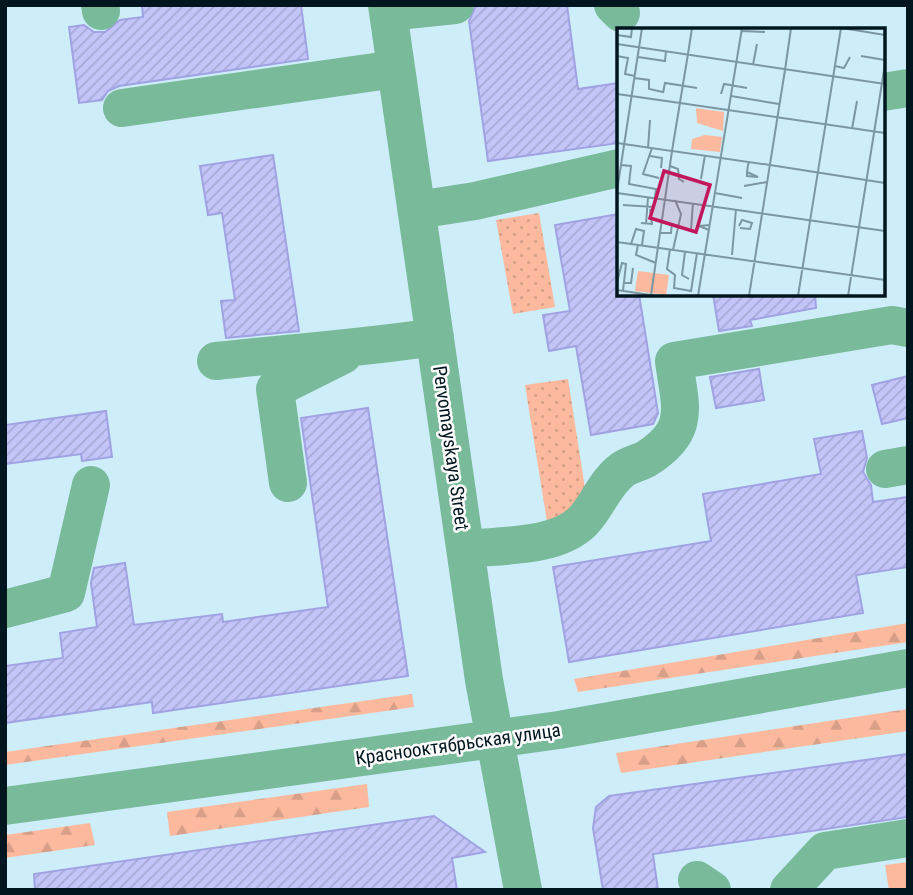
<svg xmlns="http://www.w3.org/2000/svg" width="913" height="895" font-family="'Roboto Condensed',sans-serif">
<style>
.grass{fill:url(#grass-dots)}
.forest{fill:url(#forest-firs)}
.park{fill:#fdb99e}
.building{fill:url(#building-hatch);stroke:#a0a2e2;stroke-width:2}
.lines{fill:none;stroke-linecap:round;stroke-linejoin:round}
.minor{stroke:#79ba9b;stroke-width:38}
.labels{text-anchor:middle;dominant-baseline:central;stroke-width:5;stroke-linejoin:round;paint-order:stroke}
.street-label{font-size:19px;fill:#00161e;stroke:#fff}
.inset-road{fill:none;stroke:#7b97a1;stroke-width:2}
.view{fill:#c2185b;fill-opacity:0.15;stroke:#c2185b;stroke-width:3.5}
.inset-edge{fill:none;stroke:#00161e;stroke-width:3.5}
</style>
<defs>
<pattern id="grass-dots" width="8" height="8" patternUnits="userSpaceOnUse" patternTransform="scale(1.75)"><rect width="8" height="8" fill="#fdb99e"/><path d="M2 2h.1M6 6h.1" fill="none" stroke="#d79e88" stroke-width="1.8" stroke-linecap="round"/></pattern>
<pattern id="forest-firs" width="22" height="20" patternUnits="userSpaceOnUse" patternTransform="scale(1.75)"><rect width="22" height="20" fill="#fdb99e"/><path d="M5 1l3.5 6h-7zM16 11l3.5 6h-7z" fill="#d79e88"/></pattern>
<pattern id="building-hatch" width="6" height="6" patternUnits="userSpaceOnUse" patternTransform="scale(1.75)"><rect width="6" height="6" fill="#c3c5f9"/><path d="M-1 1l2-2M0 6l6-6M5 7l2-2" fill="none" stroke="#a6a8d5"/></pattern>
</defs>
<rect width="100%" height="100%" fill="#cdedf9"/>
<path class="grass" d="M539 213 555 307 513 314 496 220Z
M568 379 591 527 549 534 525 385Z"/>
<path class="forest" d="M908 623V642L578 692 574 679Z
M412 694 414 707 5 765V752Z
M908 709V731L621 773 616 753Z
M367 784 369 807 170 836 167 812Z
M90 823 95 845 5 858V835Z"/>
<path class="park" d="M908 862V890H889L885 865Z"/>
<path class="building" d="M142 5H301L308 59 119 86 108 91 102 100 79 103 69 27 84 25 94 32H105L120 20 143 17Z
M476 5H567L578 89 619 83V143L488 161 469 21Z
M273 155 299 331 226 338 221 301 235 300 222 213 208 215 200 166Z
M619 214V294H639L658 413 653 424 591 435 576 346 549 351 543 315 570 311 555 225Z
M713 294H815L816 308 750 320 752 326 719 331Z
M759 369 764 400 716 408 710 377Z
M908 376V418L882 424 872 385Z
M368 408 408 676 153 713 152 702 5 723V666L63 658 60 633 97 627 91 583 94 568 125 563 134 625 222 614 223 622 328 607 301 418Z
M106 411 112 457 82 461 81 454 5 464V425Z
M862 431 867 458 863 472 871 485 873 502 908 497V567L856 575 863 613 569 662 553 567 711 541 703 494 821 474 814 439Z
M908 754V817L653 854 658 890H603L593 828 596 807 609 796Z
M434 816 485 852 452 858 457 890H35L34 874Z"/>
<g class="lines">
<path class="minor" d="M100 5 101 11
M387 5 484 680 523 890
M613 5 621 13
M388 12 455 5
M883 92 908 88
M122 108 396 69
M417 210 475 201 619 168
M216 361C289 353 362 348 435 337
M885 469 908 465
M288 483 275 389 343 355
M466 549C502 545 556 548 583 521 598 505 604 484 622 470 629 465 638 463 646 459 692 430 680 407 674 361L892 325 908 328
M5 609 66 593 91 485
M5 806 559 730 908 668
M697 880 712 890
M789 890 825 851 908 838"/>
</g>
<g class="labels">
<g class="street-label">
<text transform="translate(451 448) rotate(82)">Pervomayskaya Street</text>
<text transform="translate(458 744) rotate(-8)">Краснооктябрьская улица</text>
</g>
</g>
<g transform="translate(617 28)">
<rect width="268" height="268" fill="#cdedf9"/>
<path d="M79 80 107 84 106 103 80 95ZM88 107 105 109 103 124 74 121 75 111Z" fill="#fdb99e"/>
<path d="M21 243 52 247 49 267 18 263Z" fill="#fdb99e"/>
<path class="inset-road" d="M225 0 268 7M125 3 148 4M0 7 14 9 15 0M0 16 268 56M71 26 75 0M71 26 55 123 153 137M0 28 11 30 8 46 18 48M244 28 268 32M21 29 48 33 49 23M136 37 140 16M218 38 227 40 233 29M168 42 174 0M17 50 32 52V61L46 64M46 65 48 55 80 60M0 66 63 75M104 66 107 56 130 60M114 68 162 76M63 75 268 105M235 101 240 73M0 115 55 123 34 267M31 120 33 92M35 120 26 146 42 150M33 128 45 130 44 140M4 137 14 138 12 156 39 161 38 170M153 137 268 155M53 138 61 141 62 151 67 154M130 144 141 149 130 148V144L131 137 132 134M84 151 88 127M127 158 150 154M0 163 25 0M0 165 268 203M98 165 125 170M6 177 37 179M24 195 35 196 33 181M29 196 31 169M122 198 125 192 135 195 133 201 123 200M74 202 76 175M92 202 82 198 93 197M43 205H54L55 195M0 214 268 252M14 216 19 201 27 203 25 217M21 217 19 227 39 235M53 221 50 241 58 247 57 260 74 263 80 225M56 222 64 186 58 172M68 224 65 247 72 251M115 227 119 181M0 254 5 235 9 236 6 263M8 255H14L16 240M0 262 40 268M81 268 125 0M132 268 168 42M181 268 224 0M231 268 268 36"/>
<path class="view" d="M47 143 93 157 79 204 33 190Z"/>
<rect width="268" height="268" class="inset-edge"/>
</g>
<rect width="913" height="895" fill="none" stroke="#00161e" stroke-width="14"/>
</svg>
